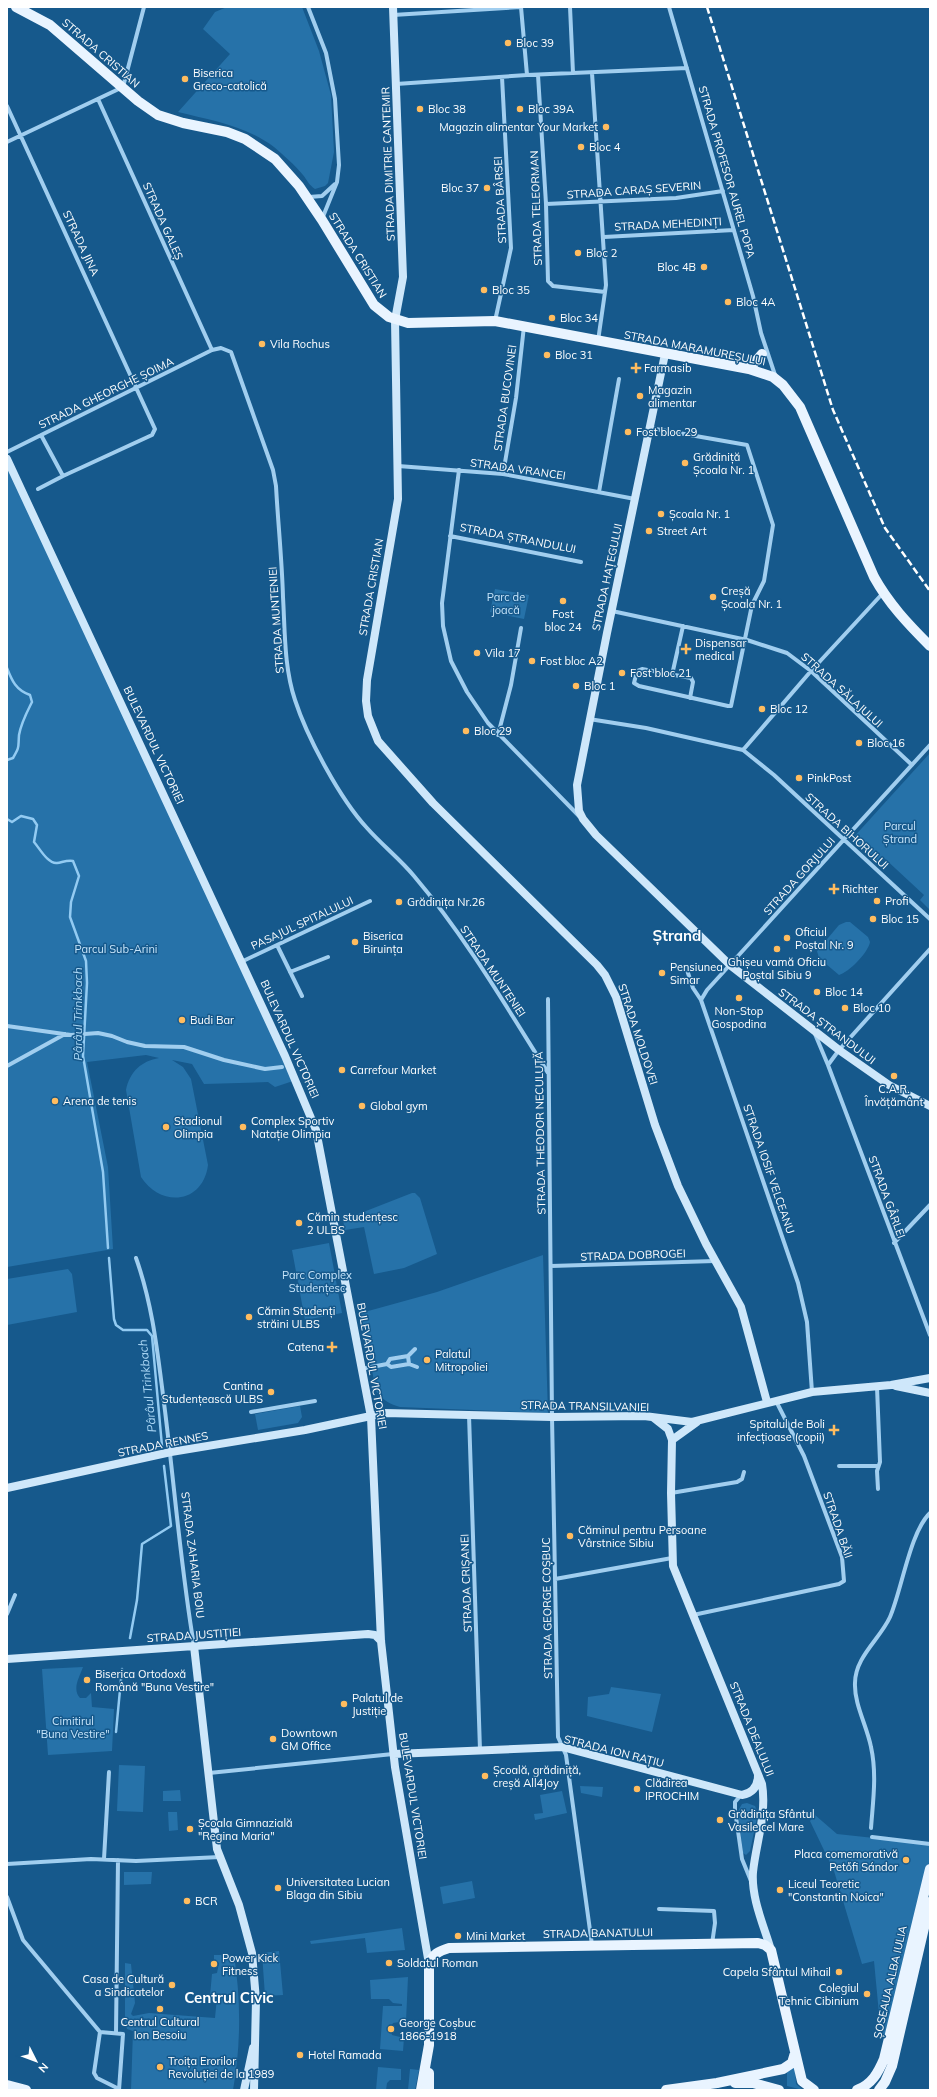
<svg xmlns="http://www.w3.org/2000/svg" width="937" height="2097" font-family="Mulish,sans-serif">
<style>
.green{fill:#2672a9}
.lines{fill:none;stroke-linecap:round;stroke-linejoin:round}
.stream{stroke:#93cbf2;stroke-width:2.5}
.street{stroke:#a1ceef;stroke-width:4}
.secondary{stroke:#cee7fa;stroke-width:8}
.primary{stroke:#e9f4ff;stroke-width:10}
.rail{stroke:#fff;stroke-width:2.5;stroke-dasharray:7 3;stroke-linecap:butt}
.poi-dot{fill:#ffbc5f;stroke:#16598c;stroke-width:1.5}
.labels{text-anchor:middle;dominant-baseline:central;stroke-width:3;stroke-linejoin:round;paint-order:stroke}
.poi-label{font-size:11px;fill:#fff;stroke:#16598c;text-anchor:start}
.street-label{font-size:11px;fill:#fff;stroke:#16598c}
.park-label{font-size:11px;fill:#c7e5fb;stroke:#16598c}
.water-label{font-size:12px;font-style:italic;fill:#acd8f6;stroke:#16598c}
.district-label{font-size:15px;font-weight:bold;fill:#fff;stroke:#16598c}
</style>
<rect width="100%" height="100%" fill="#16598c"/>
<path class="green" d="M227 7H302L319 51 331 95 334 152 328 183 325 186 315 189C309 185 307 180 303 175 295 165 283 155 274 147 247 126 210 120 178 112L230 54 203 29 215 12Z
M7 459 296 1080 275 1087 268 1082 204 1084 192 1064 172 1060 183 1067 191 1079 208 1165C203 1204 161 1208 141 1177L126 1090C130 1071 142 1061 159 1058L146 1055 87 1062 108 1167 113 1249 7 1267Z
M495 589 529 595 524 619 490 612Z
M930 753V910L920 900 924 895 882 856 877 861 852 839Z
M846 922H850L868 937 870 942C868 953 849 972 839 975L819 958 817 951 839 925Z
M412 1193H415L420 1198 437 1254 404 1268 374 1274 364 1227 345 1230 343 1220Z
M329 1243 342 1313 305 1320 292 1250Z
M543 1255 548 1413 400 1407C389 1404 383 1400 376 1391L361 1313 437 1292Z
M68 1269 72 1274 77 1312 7 1325V1279Z
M300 1406 302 1417 298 1423 258 1430 255 1414Z
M83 1667C79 1678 72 1689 80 1698H86L91 1693 92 1707 114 1709 112 1751 48 1755 42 1669Z
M611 1687 661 1694 652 1732 587 1716 588 1697 609 1694Z
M119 1765 145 1766 143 1812 117 1811Z
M580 1786 603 1787 602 1797 581 1793Z
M180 1790 181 1801H163V1791Z
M562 1791 567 1813 535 1820 534 1814 543 1813 540 1795Z
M747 1803 755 1806 758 1813 750 1851 746 1855 743 1853 738 1811 742 1804Z
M168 1812H177L178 1830 169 1831Z
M815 1815 837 1834 930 1844V1860L917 1904 887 2038 881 2035 874 1961 862 1964 834 1871 810 1821Z
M124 1872H152L151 1884 124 1885Z
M472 1881 475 1898 443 1904 440 1887Z
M402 1928 405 1950 367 1953 365 1938 311 1944 310 1941Z
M279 1951 283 1995 265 1996 262 1953Z
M214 1955H234C241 2000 241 2045 233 2090H131L133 2031 127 2029 125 2022V1963L131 1964 135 2003 131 2014 133 2016 149 2013 215 2018 217 1997 210 1996 212 1974 217 1973 219 1963 214 1962Z
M408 1977 406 2021 393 2023 390 2029 392 2035 404 2038 403 2051 380 2049 383 2006H402V2004L393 2003 389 1999H371L370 1980Z
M378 2067 401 2069V2080H390L387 2083 386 2090H376Z
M795 2067 796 2084 803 2090 787 2086V2071Z
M410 2069 419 2070 415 2090H408Z"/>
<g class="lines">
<path class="stream" d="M7 668C12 681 16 690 30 695L32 702C27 712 21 723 19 735 18 748 20 746 13 758L7 760
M7 819 12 822 21 816 33 819 37 825 34 842C40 849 48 864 57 863 63 862 67 860 73 861L79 876 71 902 70 917 86 961 87 983 83 1056 103 1172 108 1248
M109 1258 114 1319 116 1325 123 1330H147L152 1336 162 1446
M130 1638 137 1600 142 1544 171 1526 164 1466
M116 1732 122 1669"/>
<path class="street" d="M308 7 326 53 335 99 339 165 337 182 322 219
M521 7 527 75
M570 7 573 73
M669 7 753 296 761 333 775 375
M393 15 521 7
M592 73 606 285 598 341
M538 75 546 204 548 281 553 286 605 292
M396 84 527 75 687 68
M98 99 212 350
M7 106 155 429 152 435 63 476 41 435
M7 142 123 87 144 7
M309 197 322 196 335 184
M546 204 676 198 723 191
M604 237 734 230
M495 321 511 248 502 77
M650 428 747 445 773 525 764 581 752 605 731 706H728L639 686 634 683 637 671 642 669 691 678 693 682 690 698
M7 452 212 350 221 348 231 352 273 470 276 486C278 523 282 560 283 597 285 631 284 667 295 700 307 737 340 799 367 828 382 845 400 859 414 876 465 936 506 1006 548 1073
M398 466 503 474 635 499
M459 470 442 603 443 626 451 661 467 692 488 723 579 816
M503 474 516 398 524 326
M38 489 63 476
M599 492 619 379
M450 536 581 562
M612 611 747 640 787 653 811 671 912 765
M672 675 683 626
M589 719 646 728 743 750 774 775 930 919
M498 735 511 685 521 628
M743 750 811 671 883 593
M277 945 302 996
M241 962 370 901
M686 967 693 988 701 1000
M290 972 328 957
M548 999 552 1417 558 1737 566 1755 592 1945
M7 1026 71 1035 98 1033 112 1036 127 1042 145 1046 184 1047 224 1060 265 1069 282 1067
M815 1034 828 1065 930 1335
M828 1065 839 1050 930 949
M7 1066 65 1034
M894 1243 930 1205
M136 1258C152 1303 157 1348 163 1395 174 1479 180 1563 194 1646
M551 1266 715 1261
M415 1349 408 1356 409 1364 417 1367
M387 1364 390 1359 408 1356
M361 1369 387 1364 391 1367 409 1364
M877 1387 880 1462 877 1471 878 1489
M812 1392 807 1322 798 1283 701 1000 707 990 930 745
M251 1412 315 1401
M469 1415 480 1750
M839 1466H878
M671 1493 737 1482 742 1479 744 1472
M555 1579 672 1558
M7 1614 15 1595
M693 1615 839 1584 844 1581 842 1557 804 1456 776 1401
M209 1773 393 1754
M741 1795 735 1802V1810L742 1859 751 1881
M871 1828C873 1801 877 1774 871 1747 867 1726 854 1704 855 1683 855 1657 880 1639 890 1617 902 1589 910 1532 930 1513
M872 1837 930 1844
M104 1859 109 1772
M7 1864 91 1859 136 1861 220 1857
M7 1897 23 1940 100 2032 123 2034 119 2090
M659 1909 714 1911 715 1923 712 1944
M100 2032 94 2073 97 2078 119 2089
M116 2033 118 1860"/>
<path class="secondary" d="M393 7 403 277 395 320 398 499 367 680 366 701 368 716 378 741 433 803 597 965 605 975 616 997 655 1125 678 1186 706 1244 741 1307 767 1402
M665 354 607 633 577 785 579 811 583 819 596 835 730 965 839 1050 889 1085 930 1106
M7 459 285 1056 316 1130 371 1417 381 1641 395 1767 429 1964
M896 1386 930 1393
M654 1418 668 1429 672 1440 671 1493 673 1566 762 1784C767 1814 756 1843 753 1872 751 1898 764 1926 771 1950
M672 1440 697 1422
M7 1488 171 1452 305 1430 385 1413 552 1417 644 1416 692 1422 812 1392 891 1385 930 1378
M194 1646 217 1849 239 1905 252 1953 256 2000 254 2090
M7 1659 368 1634 375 1635 381 1641
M394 1754 562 1747 742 1795C753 1793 758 1786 758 1775
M244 2090 253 2048"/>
<path class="primary" d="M16 7 50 25 138 101 158 115 183 123 227 132 245 139 275 159 299 186 322 220 374 305 389 317 408 323 495 321 749 369 773 377 783 385 800 407 874 577C889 604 908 624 930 646
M749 369 762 354
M429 2073V2090
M735 2083H753L779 2090
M7 2085 26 2090
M421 2090 429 2045V1964C433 1954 439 1951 449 1948L758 1943 765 1945 771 1950 802 2081 814 2090
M666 2090 717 2083 783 2069 792 2063 795 2053
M857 2090C872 2084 878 2073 884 2059L930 1869
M879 2090 885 2082 892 2066 930 1902"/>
<path class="rail" d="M707 7 833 410 885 528 930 591"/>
</g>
<g class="poi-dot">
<circle cx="508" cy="43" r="4"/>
<circle cx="185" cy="79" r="4"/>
<circle cx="420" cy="109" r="4"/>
<circle cx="520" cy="109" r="4"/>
<circle cx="606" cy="127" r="4"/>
<circle cx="581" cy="147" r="4"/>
<circle cx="487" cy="188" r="4"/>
<circle cx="578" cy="253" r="4"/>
<circle cx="704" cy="267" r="4"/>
<circle cx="484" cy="290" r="4"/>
<circle cx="728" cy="302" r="4"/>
<circle cx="552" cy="318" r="4"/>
<circle cx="262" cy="344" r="4"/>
<circle cx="547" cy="355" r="4"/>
<path d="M634 362h4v4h4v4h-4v4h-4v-4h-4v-4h4z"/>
<circle cx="640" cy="396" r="4"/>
<circle cx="628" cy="432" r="4"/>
<circle cx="685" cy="463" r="4"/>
<circle cx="661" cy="514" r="4"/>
<circle cx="649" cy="531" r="4"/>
<circle cx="713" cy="597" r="4"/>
<circle cx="563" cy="601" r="4"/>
<path d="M684 643h4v4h4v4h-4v4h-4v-4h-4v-4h4z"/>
<circle cx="477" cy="653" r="4"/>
<circle cx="532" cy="661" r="4"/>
<circle cx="622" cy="673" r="4"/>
<circle cx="576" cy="686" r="4"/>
<circle cx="762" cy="709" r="4"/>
<circle cx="466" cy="731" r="4"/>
<circle cx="859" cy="743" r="4"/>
<circle cx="799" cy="778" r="4"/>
<path d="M832 883h4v4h4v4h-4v4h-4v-4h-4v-4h4z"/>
<circle cx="877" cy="901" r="4"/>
<circle cx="399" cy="902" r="4"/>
<circle cx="873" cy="919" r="4"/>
<circle cx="787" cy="938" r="4"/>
<circle cx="355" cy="942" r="4"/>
<circle cx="777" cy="949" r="4"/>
<circle cx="662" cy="973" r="4"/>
<circle cx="817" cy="992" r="4"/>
<circle cx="739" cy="998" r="4"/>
<circle cx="845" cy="1008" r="4"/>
<circle cx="182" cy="1020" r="4"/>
<circle cx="342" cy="1070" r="4"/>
<circle cx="894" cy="1076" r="4"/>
<circle cx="55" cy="1101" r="4"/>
<circle cx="362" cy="1106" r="4"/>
<circle cx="166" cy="1127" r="4"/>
<circle cx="243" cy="1127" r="4"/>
<circle cx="299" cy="1223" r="4"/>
<circle cx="249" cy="1317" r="4"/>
<path d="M330 1341h4v4h4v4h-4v4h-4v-4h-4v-4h4z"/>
<circle cx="427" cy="1360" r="4"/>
<circle cx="271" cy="1392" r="4"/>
<path d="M832 1424h4v4h4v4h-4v4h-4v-4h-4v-4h4z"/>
<circle cx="570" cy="1536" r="4"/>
<circle cx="87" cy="1680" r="4"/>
<circle cx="344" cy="1704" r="4"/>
<circle cx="273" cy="1739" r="4"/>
<circle cx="485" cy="1776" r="4"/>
<circle cx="637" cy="1789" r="4"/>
<circle cx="720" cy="1820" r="4"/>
<circle cx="190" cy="1829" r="4"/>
<circle cx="906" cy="1860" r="4"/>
<circle cx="278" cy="1888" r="4"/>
<circle cx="780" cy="1890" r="4"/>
<circle cx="187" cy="1901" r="4"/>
<circle cx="458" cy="1936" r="4"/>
<circle cx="389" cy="1963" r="4"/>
<circle cx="214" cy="1964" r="4"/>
<circle cx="839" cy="1972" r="4"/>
<circle cx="172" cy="1985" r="4"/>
<circle cx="867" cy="1994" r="4"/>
<circle cx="160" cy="2009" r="4"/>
<circle cx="391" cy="2029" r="4"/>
<circle cx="300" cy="2055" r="4"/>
<circle cx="160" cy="2067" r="4"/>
</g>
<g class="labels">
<g class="poi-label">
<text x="516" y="43">Bloc 39</text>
<text x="193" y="73">Biserica<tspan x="193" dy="13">Greco-catolică</tspan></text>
<text x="428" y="109">Bloc 38</text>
<text x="528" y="109">Bloc 39A</text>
<text x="598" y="127" text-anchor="end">Magazin alimentar Your Market</text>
<text x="589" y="147">Bloc 4</text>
<text x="479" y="188" text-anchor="end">Bloc 37</text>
<text x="586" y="253">Bloc 2</text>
<text x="696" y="267" text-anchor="end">Bloc 4B</text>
<text x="492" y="290">Bloc 35</text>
<text x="736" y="302">Bloc 4A</text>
<text x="560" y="318">Bloc 34</text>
<text x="270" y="344">Vila Rochus</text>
<text x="555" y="355">Bloc 31</text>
<text x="644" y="368">Farmasib</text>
<text x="648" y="390">Magazin<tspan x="648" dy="13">alimentar</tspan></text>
<text x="636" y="432">Fost bloc 29</text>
<text x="693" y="457">Grădiniță<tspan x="693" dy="13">Școala Nr. 1</tspan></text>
<text x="669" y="514">Școala Nr. 1</text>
<text x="657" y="531">Street Art</text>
<text x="721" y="591">Creșă<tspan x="721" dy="13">Școala Nr. 1</tspan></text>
<text x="563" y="614" text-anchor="middle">Fost<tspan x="563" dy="13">bloc 24</tspan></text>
<text x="695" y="643">Dispensar<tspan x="695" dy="13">medical</tspan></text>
<text x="485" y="653">Vila 17</text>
<text x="540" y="661">Fost bloc A2</text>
<text x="630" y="673">Fost bloc 21</text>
<text x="584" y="686">Bloc 1</text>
<text x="770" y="709">Bloc 12</text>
<text x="474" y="731">Bloc 29</text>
<text x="867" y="743">Bloc 16</text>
<text x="807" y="778">PinkPost</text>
<text x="842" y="889">Richter</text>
<text x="885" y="901">Profi</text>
<text x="407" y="902">Grădinița Nr.26</text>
<text x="881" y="919">Bloc 15</text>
<text x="795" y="932">Oficiul<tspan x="795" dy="13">Poștal Nr. 9</tspan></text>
<text x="363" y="936">Biserica<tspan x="363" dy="13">Biruința</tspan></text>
<text x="777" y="962" text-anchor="middle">Ghișeu vamă Oficiu<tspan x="777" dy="13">Poștal Sibiu 9</tspan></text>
<text x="670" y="967">Pensiunea<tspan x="670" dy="13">Simar</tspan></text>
<text x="825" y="992">Bloc 14</text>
<text x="853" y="1008">Bloc 10</text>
<text x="739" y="1011" text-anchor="middle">Non-Stop<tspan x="739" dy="13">Gospodina</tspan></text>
<text x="190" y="1020">Budi Bar</text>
<text x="350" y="1070">Carrefour Market</text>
<text x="894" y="1089" text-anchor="middle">C.A.R.<tspan x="894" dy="13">Învățământ</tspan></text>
<text x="63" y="1101">Arena de tenis</text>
<text x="370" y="1106">Global gym</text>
<text x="174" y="1121">Stadionul<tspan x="174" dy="13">Olimpia</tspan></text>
<text x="251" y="1121">Complex Sportiv<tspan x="251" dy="13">Natație Olimpia</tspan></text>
<text x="307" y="1217">Cămin studențesc<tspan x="307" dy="13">2 ULBS</tspan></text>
<text x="257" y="1311">Cămin Studenți<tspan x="257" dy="13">străini ULBS</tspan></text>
<text x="324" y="1347" text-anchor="end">Catena</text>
<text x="435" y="1354">Palatul<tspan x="435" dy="13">Mitropoliei</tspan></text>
<text x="263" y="1386" text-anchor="end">Cantina<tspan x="263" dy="13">Studențească ULBS</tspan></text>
<text x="825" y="1424" text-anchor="end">Spitalul de Boli<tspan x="825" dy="13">infecțioase (copii)</tspan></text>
<text x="578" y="1530">Căminul pentru Persoane<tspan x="578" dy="13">Vârstnice Sibiu</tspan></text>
<text x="95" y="1674">Biserica Ortodoxă<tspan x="95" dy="13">Română "Buna Vestire"</tspan></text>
<text x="352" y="1698">Palatul de<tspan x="352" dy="13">Justiție</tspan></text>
<text x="281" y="1733">Downtown<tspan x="281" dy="13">GM Office</tspan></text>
<text x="493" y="1770">Școală, grădiniță,<tspan x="493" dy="13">creșă All4Joy</tspan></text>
<text x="645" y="1783">Clădirea<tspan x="645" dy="13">IPROCHIM</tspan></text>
<text x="728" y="1814">Grădinița Sfântul<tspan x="728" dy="13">Vasile cel Mare</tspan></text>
<text x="198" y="1823">Școala Gimnazială<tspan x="198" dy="13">"Regina Maria"</tspan></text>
<text x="898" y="1854" text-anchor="end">Placa comemorativă<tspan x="898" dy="13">Petőfi Sándor</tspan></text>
<text x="286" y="1882">Universitatea Lucian<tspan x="286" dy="13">Blaga din Sibiu</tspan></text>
<text x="788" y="1884">Liceul Teoretic<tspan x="788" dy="13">"Constantin Noica"</tspan></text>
<text x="195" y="1901">BCR</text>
<text x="466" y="1936">Mini Market</text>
<text x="222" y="1958">Power Kick<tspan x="222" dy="13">Fitness</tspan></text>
<text x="397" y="1963">Soldatul Roman</text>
<text x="831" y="1972" text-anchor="end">Capela Sfântul Mihail</text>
<text x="164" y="1979" text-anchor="end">Casa de Cultură<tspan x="164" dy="13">a Sindicatelor</tspan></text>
<text x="859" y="1988" text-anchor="end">Colegiul<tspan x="859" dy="13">Tehnic Cibinium</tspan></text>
<text x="160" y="2022" text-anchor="middle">Centrul Cultural<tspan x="160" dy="13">Ion Besoiu</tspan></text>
<text x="399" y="2023">George Coșbuc<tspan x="399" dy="13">1866-1918</tspan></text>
<text x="308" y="2055">Hotel Ramada</text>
<text x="168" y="2061">Troița Erorilor<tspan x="168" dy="13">Revoluției de la 1989</tspan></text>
</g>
<g class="street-label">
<text transform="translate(101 53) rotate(41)">STRADA CRISTIAN</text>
<text transform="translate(388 164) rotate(-92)">STRADA DIMITRIE CANTEMIR</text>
<text transform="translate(727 172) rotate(74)">STRADA PROFESOR AUREL POPA</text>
<text transform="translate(634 190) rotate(-4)">STRADA CARAȘ SEVERIN</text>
<text transform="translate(500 200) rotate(-93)">STRADA BÂRSEI</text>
<text transform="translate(536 208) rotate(-92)">STRADA TELEORMAN</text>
<text transform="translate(163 221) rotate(66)">STRADA GALEȘ</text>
<text transform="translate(668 224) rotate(-3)">STRADA MEHEDINȚI</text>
<text transform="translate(81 243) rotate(65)">STRADA JINA</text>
<text transform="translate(358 255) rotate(58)">STRADA CRISTIAN</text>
<text transform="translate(695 348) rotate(11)">STRADA MARAMUREȘULUI</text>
<text transform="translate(106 393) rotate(-26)">STRADA GHEORGHE ȘOIMA</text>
<text transform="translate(505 398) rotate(-82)">STRADA BUCOVINEI</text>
<text transform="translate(518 469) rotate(8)">STRADA VRANCEI</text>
<text transform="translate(518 538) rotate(11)">STRADA ȘTRANDULUI</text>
<text transform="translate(607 577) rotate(-78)">STRADA HAȚEGULUI</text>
<text transform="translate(371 587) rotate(-80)">STRADA CRISTIAN</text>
<text transform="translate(276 620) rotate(-94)">STRADA MUNTENIEI</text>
<text transform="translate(842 690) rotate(42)">STRADA SĂLAJULUI</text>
<text transform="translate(154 745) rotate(65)">BULEVARDUL VICTORIEI</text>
<text transform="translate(847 831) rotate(42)">STRADA BIHORULUI</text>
<text transform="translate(799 876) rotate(-48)">STRADA GORJULUI</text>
<text transform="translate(302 923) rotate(-25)">PASAJUL SPITALULUI</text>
<text transform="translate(493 971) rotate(56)">STRADA MUNTENIEI</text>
<text transform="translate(827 1026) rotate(37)">STRADA ȘTRANDULUI</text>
<text transform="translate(638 1034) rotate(72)">STRADA MOLDOVEI</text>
<text transform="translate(290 1039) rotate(66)">BULEVARDUL VICTORIEI</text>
<text transform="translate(540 1133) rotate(-91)">STRADA THEODOR NECULUȚĂ</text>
<text transform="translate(769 1169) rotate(71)">STRADA IOSIF VELCEANU</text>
<text transform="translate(887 1197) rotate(70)">STRADA GÂRLEI</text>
<text transform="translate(633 1255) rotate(-2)">STRADA DOBROGEI</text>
<text transform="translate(372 1366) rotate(80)">BULEVARDUL VICTORIEI</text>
<text transform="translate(585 1406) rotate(1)">STRADA TRANSILVANIEI</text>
<text transform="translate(163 1444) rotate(-11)">STRADA RENNES</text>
<text transform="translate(838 1525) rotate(71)">STRADA BĂII</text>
<text transform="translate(193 1555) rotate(83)">STRADA ZAHARIA BOIU</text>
<text transform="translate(466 1583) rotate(-92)">STRADA CRIȘANEI</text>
<text transform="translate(547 1608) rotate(-91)">STRADA GEORGE COȘBUC</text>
<text transform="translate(194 1635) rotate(-4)">STRADA JUSTIȚIEI</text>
<text transform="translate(752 1729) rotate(68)">STRADA DEALULUI</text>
<text transform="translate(614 1751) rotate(14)">STRADA ION RAȚIU</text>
<text transform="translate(413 1796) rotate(81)">BULEVARDUL VICTORIEI</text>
<text transform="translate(598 1933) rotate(-1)">STRADA BANATULUI</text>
<text transform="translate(890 1982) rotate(-77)">ȘOSEAUA ALBA IULIA</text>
</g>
<g class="park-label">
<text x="506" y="597">Parc de<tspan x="506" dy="13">joacă</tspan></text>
<text x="900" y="826">Parcul<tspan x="900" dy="13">Ștrand</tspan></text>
<text x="116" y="949">Parcul Sub-Arini</text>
<text x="317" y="1275">Parc Complex<tspan x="317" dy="13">Studențesc</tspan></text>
<text x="73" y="1721">Cimitirul<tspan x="73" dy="13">"Buna Vestire"</tspan></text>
</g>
<g class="water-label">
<text transform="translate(77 1014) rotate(-90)">Pârâul Trinkbach</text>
<text transform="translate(147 1386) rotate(-96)">Pârâul Trinkbach</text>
</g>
<g class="district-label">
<text x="677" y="935">Ștrand</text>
<text x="229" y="1997">Centrul Civic</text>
</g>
</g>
<rect width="937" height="2097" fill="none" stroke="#ffffff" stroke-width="16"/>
<g transform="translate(36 2061) rotate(132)" stroke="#16598c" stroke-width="3" paint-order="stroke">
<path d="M0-3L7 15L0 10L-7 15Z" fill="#ffffff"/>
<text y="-6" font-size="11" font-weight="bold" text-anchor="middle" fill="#ffffff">N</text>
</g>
</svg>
